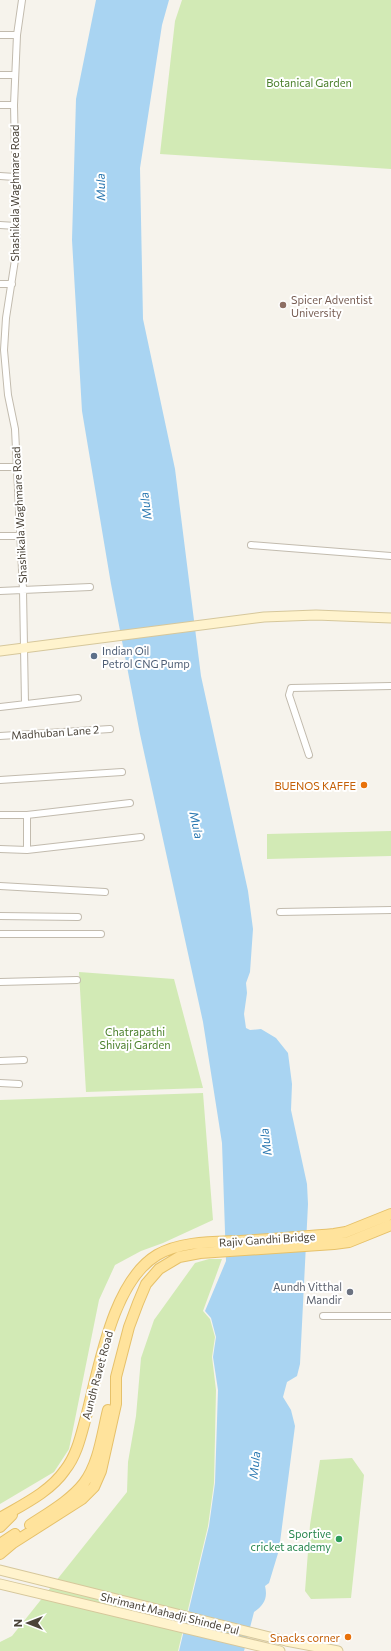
<svg xmlns="http://www.w3.org/2000/svg" width="391" height="1651" font-family="Commissioner,sans-serif">
<style>
.green{fill:#d2eab5}
.water{fill:#a9d4f2}
.lines{fill:none;stroke-linecap:round;stroke-linejoin:round}
.street-casing{stroke:#c2bbae;stroke-width:8}
.secondary-casing{stroke:#d6c79b;stroke-width:11}
.primary-casing{stroke:#e6c16a;stroke-width:12}
.street{stroke:#fff;stroke-width:6}
.secondary{stroke:#fff3cd;stroke-width:9}
.primary{stroke:#ffe39c;stroke-width:10}
.education-dot{fill:#8d6e63;stroke:#fff;stroke-width:1.5}
.service-dot{fill:#5c6f8a;stroke:#fff;stroke-width:1.5}
.food-dot{fill:#e8710a;stroke:#fff;stroke-width:1.5}
.worship-dot{fill:#6b7280;stroke:#fff;stroke-width:1.5}
.leisure-dot{fill:#2e9e5b;stroke:#fff;stroke-width:1.5}
.labels{text-anchor:middle;dominant-baseline:central;stroke-width:4;stroke-linejoin:round;paint-order:stroke}
.park-label{font-size:11px;fill:#4a7f2a;stroke:#fff}
.street-label{font-size:11px;fill:#4b4439;stroke:#fff}
.education-label{font-size:11px;fill:#785e54;stroke:#fff;text-anchor:start}
.service-label{font-size:11px;fill:#4e5e75;stroke:#fff;text-anchor:start}
.food-label{font-size:11px;fill:#c56008;stroke:#fff;text-anchor:end}
.worship-label{font-size:11px;fill:#5b616d;stroke:#fff;text-anchor:end}
.leisure-label{font-size:11px;fill:#27864d;stroke:#fff;text-anchor:end}
.water-label{font-size:12px;font-style:italic;fill:#2e7ab2;stroke:#fff}
</style>
<rect width="100%" height="100%" fill="#f6f3ec"/>
<path class="green" d="M182 0H391V169L160 154 175 21Z
M391 831V856L267 859V834Z
M79 972 174 979 203 1088 86 1092Z
M203 1093 213 1220 163 1243 141 1251 115 1265 99 1300 69 1449 54 1472 0 1504V1100Z
M209 1259H222L203 1311 210 1319 215 1337 212 1357 216 1390 214 1483 208 1526 178 1651H0V1642L12 1636 127 1492 128 1462 136 1416 141 1358 154 1320 195 1263Z
M352 1458 364 1475 351 1598 311 1599 305 1591 310 1525 320 1460Z"/>
<path class="water" d="M96 0H169L162 25 140 168 143 319 175 469 201 676 248 891 253 929 250 972 246 983 247 993 244 1014 246 1028 250 1030 261 1029 276 1038 288 1053 292 1084 291 1110 307 1184 308 1204 300 1364 297 1376 287 1382 283 1397 291 1410 295 1426 279 1550 269 1583 265 1586C268 1598 264 1605 254 1612L244 1651H179L209 1526 215 1483 218 1390 213 1357 216 1337 211 1318 205 1311 226 1261 222 1143 203 1022 140 734 111 584 82 411 72 240 76 99Z"/>
<g class="lines">
<defs>
<path id="street" d="M22 0 17 35 14 105 17 247 6 318 4 350 8 395 15 429 23 590 25 704
M0 35H17
M0 75H15
M0 105H14
M0 176 15 177
M0 225 16 226
M0 284H12
M0 467H17
M0 536H20
M251 545 391 556
M0 591 90 587
M0 707 78 698
M0 736 110 729
M309 755 289 695 291 688 391 686
M0 780 122 772
M0 815H27L130 803
M27 815V850
M0 849 27 850 141 837
M0 886 105 892
M280 912 391 910
M0 916 78 917
M0 934H101
M0 982 77 980
M0 1061 24 1060
M0 1083 19 1084
M323 1316H391"/>
<path id="secondary" d="M0 651 264 617 316 615 391 618
M0 1570 286 1641 338 1651
M0 1584 280 1651"/>
<path id="primary" d="M0 1518C22 1505 50 1492 65 1470 77 1455 81 1435 86 1417 99 1369 112 1282 157 1255 181 1241 214 1242 240 1241 271 1239 302 1237 334 1234L346 1232 391 1214
M30 1525C48 1513 71 1500 84 1483 99 1463 102 1434 108 1410
M0 1527 12 1515
M0 1544 15 1534
M0 1554 13 1543 82 1499 94 1487 101 1471 116 1404V1377L129 1327 138 1303 146 1284 159 1269 179 1257 200 1253 334 1244 349 1242 391 1225"/>
</defs>
<use href="#street" class="street-casing"/>
<use href="#secondary" class="secondary-casing"/>
<use href="#primary" class="primary-casing"/>
<use href="#street" class="street"/>
<use href="#secondary" class="secondary"/>
<use href="#primary" class="primary"/>
</g>
<circle class="education-dot" cx="283" cy="305" r="4"/>
<circle class="service-dot" cx="94" cy="656" r="4"/>
<g class="food-dot">
<circle cx="364" cy="785" r="4"/>
<circle cx="348" cy="1637" r="4"/>
</g>
<circle class="worship-dot" cx="350" cy="1292" r="4"/>
<circle class="leisure-dot" cx="339" cy="1539" r="4"/>
<g class="labels">
<g class="park-label">
<text x="309" y="82">Botanical Garden</text>
<text x="135" y="1031">Chatrapathi<tspan x="135" dy="13">Shivaji Garden</tspan></text>
</g>
<g class="street-label">
<text transform="translate(14 193) rotate(-90)">Shashikala Waghmare Road</text>
<text transform="translate(19 515) rotate(-93)">Shashikala Waghmare Road</text>
<text transform="translate(55 732) rotate(-4)">Madhuban Lane 2</text>
<text transform="translate(267 1239) rotate(-4)">Rajiv Gandhi Bridge</text>
<text transform="translate(97 1375) rotate(-75)">Aundh Ravet Road</text>
<text transform="translate(170 1613) rotate(14)">Shrimant Mahadji Shinde Pul</text>
</g>
<g class="education-label">
<text x="291" y="299">Spicer Adventist<tspan x="291" dy="13">University</tspan></text>
</g>
<g class="service-label">
<text x="102" y="650">Indian Oil<tspan x="102" dy="13">Petrol CNG Pump</tspan></text>
</g>
<g class="food-label">
<text x="356" y="785">BUENOS KAFFE</text>
<text x="340" y="1637">Snacks corner</text>
</g>
<g class="worship-label">
<text x="342" y="1286">Aundh Vitthal<tspan x="342" dy="13">Mandir</tspan></text>
</g>
<g class="leisure-label">
<text x="331" y="1533">Sportive<tspan x="331" dy="13">cricket academy</tspan></text>
</g>
<g class="water-label">
<text transform="translate(100 187) rotate(-91)">Mula</text>
<text transform="translate(145 506) rotate(-97)">Mula</text>
<text transform="translate(197 825) rotate(78)">Mula</text>
<text transform="translate(265 1142) rotate(-97)">Mula</text>
<text transform="translate(254 1465) rotate(-84)">Mula</text>
</g>
</g>
<g transform="translate(28 1623) rotate(270)" stroke="#ffffff" stroke-width="3" paint-order="stroke">
<path d="M0-3L7 15L0 10L-7 15Z" fill="#4b4439"/>
<text y="-6" font-size="11" font-weight="bold" text-anchor="middle" fill="#4b4439">N</text>
</g>
</svg>
